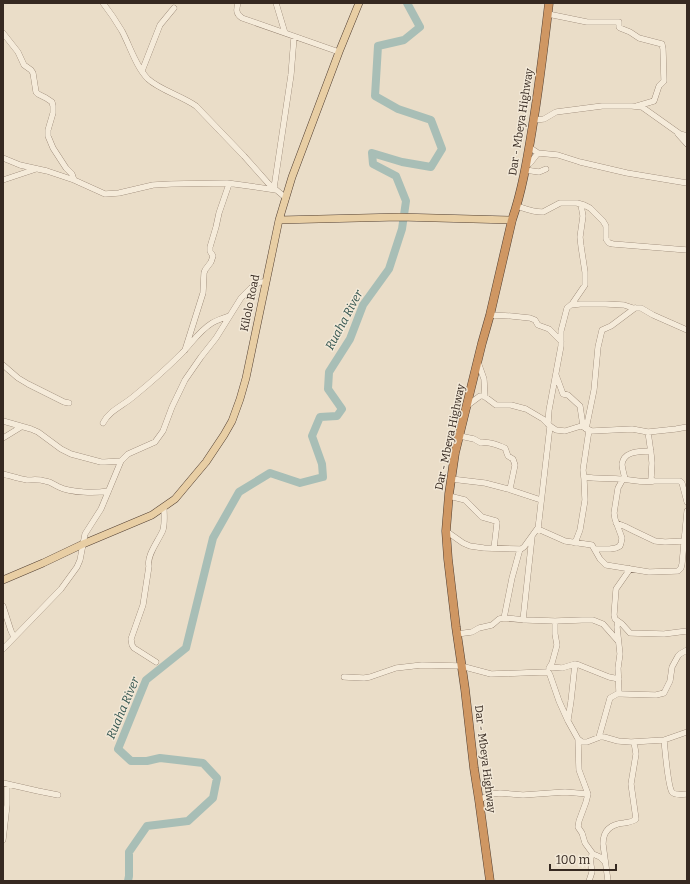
<svg xmlns="http://www.w3.org/2000/svg" width="690" height="884" font-family="Bitter,serif">
<style>
.lines{fill:none;stroke-linecap:round;stroke-linejoin:round}
.river{stroke:#a8beb6;stroke-width:8}
.minor-casing{stroke:#84705f;stroke-width:6}
.major-casing{stroke:#523f32;stroke-width:8}
.highway-casing{stroke:#523f32;stroke-width:9}
.minor{stroke:#f5ebda;stroke-width:5.5}
.major{stroke:#e8cea4;stroke-width:7}
.highway{stroke:#cf9763;stroke-width:8}
.labels{text-anchor:middle;dominant-baseline:central;stroke-width:3;stroke-linejoin:round;paint-order:stroke}
.street-label{font-size:11px;fill:#362921;stroke:#f2e8d7}
.water-label{font-size:12px;font-style:italic;fill:#32544f;stroke:#f2e8d7}
</style>
<rect width="100%" height="100%" fill="#eaddc8"/>
<g class="lines">
<path class="river" d="M128 881 129 876V852L147 826 188 821 213 798 217 778 203 763 160 758 147 761H131L118 749 146 680 186 648 213 538 239 492 270 473 300 483 323 477 322 464 312 436 320 417 337 416 342 409 328 389 329 372 350 339 363 305 389 269 402 229 406 201 396 176 373 164 372 153 402 162 431 167 442 149 431 120 398 109 375 96 378 46 404 40 420 27 407 3"/>
<defs>
<path id="minor" d="M103 3C110 12 116 21 122 31 130 46 136 67 148 79 160 90 182 96 196 106L244 156 268 183 286 198
M238 3C236 10 236 14 242 18L339 52
M276 3 285 33
M548 14 587 22H619V27L620 28 630 32 639 38 662 44 663 49 664 81 659 86 654 101 637 106
M3 33 18 52 24 65 31 70 33 73 36 92 38 94 46 98 52 102 53 106V113L48 130V136L53 148 66 168 72 174 74 180
M142 71 160 25 174 8
M534 120 544 119 556 112 602 106H632L642 107 680 134 687 136
M678 134 687 144
M529 147 538 153 558 155 580 162 627 173 687 183
M3 158 20 165 47 171 74 180 105 194 119 193 153 185 171 184 227 183 249 186 276 190
M526 166 531 162 538 153
M525 170 539 172 546 169
M3 180 36 169
M274 188 291 75 294 37
M517 206C526 209 533 212 543 212L560 203H577L584 205 590 208 603 221 606 226V239L609 243 613 244 687 250
M571 305 580 304H606L624 305 633 308H641L653 315 687 330
M490 315 511 316 530 318 535 320 538 325 549 329 561 341
M185 350 203 293 204 273 205 270 211 262 213 256 210 251V247L216 227 219 213 229 184
M478 362 484 379 485 397
M3 365 18 378 28 384 64 402 69 403
M556 375 563 394 568 395 580 406 583 426
M468 405 480 396H484L496 405H511L526 409 543 419 550 426 556 430 565 431 581 426 592 431 632 429 648 432 676 429 687 427
M3 421 31 429 38 432 61 449 71 454 101 462H105L121 461
M103 423C109 411 122 406 133 397 149 384 166 369 181 354 191 344 199 331 212 323 217 320 223 318 229 316
M548 424 549 410 561 346V331L567 308 572 304 585 285V272L581 246 580 237 583 216 581 205
M586 429 594 390 598 347 602 330 611 326 635 308
M648 432 651 453 652 463 651 479 654 481H680L682 483 687 502
M460 436 474 439 481 443C489 441 497 445 505 448L508 456 513 459 515 465 510 489
M3 438 21 427
M3 474C11 476 19 479 27 480 33 480 39 479 45 481 52 482 54 485 59 487 71 493 96 493 108 491
M584 477C597 479 609 478 622 479 633 480 643 483 654 481
M451 479 485 483 508 489 541 500
M625 479C624 474 622 468 622 464 624 450 641 452 651 451
M449 496 465 500 482 517 496 521 497 523 494 548
M616 523 624 526 634 531 655 541 665 542 684 541
M538 529 550 426
M446 531 463 543 470 546 484 548 521 549 524 547 537 529H538L565 541 592 545 600 559 606 565 649 572 678 571 681 568 682 564 687 511
M575 543 580 530 585 500 584 479 583 470 589 430
M595 549H610L616 548 620 546 621 543 622 538 615 519 614 513 618 488 623 479
M630 569 616 589 614 615 615 619 622 624 630 633 664 634 687 631
M3 606 11 631 14 637
M504 618 512 578 520 549
M523 620 532 537
M618 622 617 627 620 654 618 668 619 694
M457 634 472 632 479 628 492 625 499 619 504 618 526 620 555 621 582 620H593L603 624 618 641
M3 649 61 589 77 567 80 560 85 534 101 509 121 461 128 454 155 442 163 431 172 407 185 380 201 357 216 338 241 298 251 288 260 282H266
M156 662 134 648 132 645 131 639 143 605 149 566C146 556 159 540 163 530 165 523 164 515 164 508
M550 667 562 668 575 664 579 665 609 677 619 679
M549 668 552 663 557 645 555 634V621
M344 677 364 678 370 677 396 668 422 665 461 666 491 674 546 672 549 673 550 675 559 701 568 721 578 739 582 742H587L600 737H604L618 741 631 742 664 740 687 732
M568 720 571 701 575 664
M599 737 610 698 617 694H622L656 695 664 693 670 681 672 667 678 656 680 654 687 650
M578 739 579 770 588 794 586 802 579 821 578 827 582 833 585 843 593 854 600 857 605 862
M664 740C665 749 668 787 672 792 675 796 683 794 687 794
M3 783 38 791 58 795
M479 800 492 794 500 793 523 795 565 792 588 794
M3 840 7 805V784
M589 881 592 872 590 858 593 854
M608 881 603 844C603 830 611 824 624 823 629 822 633 822 636 819L631 784 636 754 634 742"/>
<path id="major" d="M279 220 399 217 512 220
M3 580 43 563 83 544 152 515 175 499 206 462 224 435 232 421 240 399 246 378 279 220 292 177 339 52 359 3"/>
<path id="highway" d="M490 881 479 800 474 768 465 689 456 627 448 559 446 531 449 494 455 453 482 343 490 315 512 220C522 191 527 161 532 130 539 88 544 46 549 3"/>
</defs>
<use href="#minor" class="minor-casing"/>
<use href="#major" class="major-casing"/>
<use href="#highway" class="highway-casing"/>
<use href="#minor" class="minor"/>
<use href="#major" class="major"/>
<use href="#highway" class="highway"/>
</g>
<g class="labels">
<g class="street-label">
<text transform="translate(521 122) rotate(-81)">Dar - Mbeya Highway</text>
<text transform="translate(250 303) rotate(-78)">Kilolo Road</text>
<text transform="translate(450 437) rotate(-78)">Dar - Mbeya Highway</text>
<text transform="translate(485 759) rotate(83)">Dar - Mbeya Highway</text>
</g>
<g class="water-label">
<text transform="translate(344 320) rotate(-62)">Ruaha River</text>
<text transform="translate(123 708) rotate(-67)">Ruaha River</text>
</g>
</g>
<rect width="690" height="884" fill="none" stroke="#362921" stroke-width="8"/>
<path d="M550 864v6h66v-6" fill="none" stroke="#362921" stroke-width="2"/>
<text x="556" y="864" font-size="12" fill="#362921" stroke="#f2e8d7" stroke-width="3" paint-order="stroke">100 m</text>
</svg>
